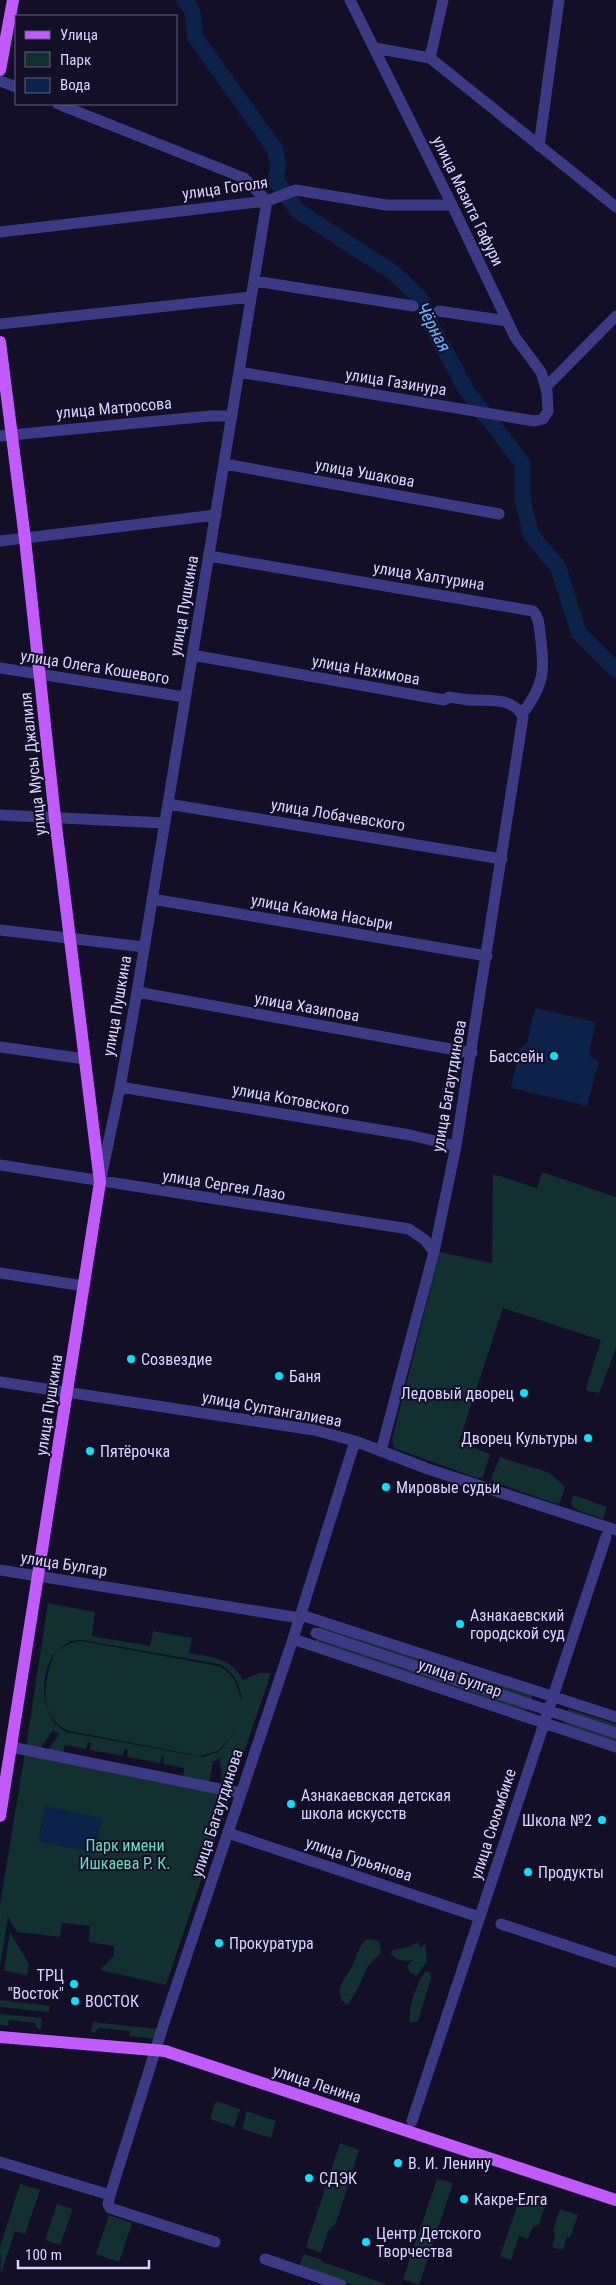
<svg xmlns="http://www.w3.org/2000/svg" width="616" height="2285" font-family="'Roboto Condensed',sans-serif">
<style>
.green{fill:#12302f;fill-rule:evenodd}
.water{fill:#0c2248}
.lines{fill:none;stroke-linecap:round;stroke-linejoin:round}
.river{stroke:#0c2248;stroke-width:16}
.minor{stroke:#3d3a85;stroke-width:11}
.major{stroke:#c25bff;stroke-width:12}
.poi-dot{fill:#00e5ff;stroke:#130f26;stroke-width:2}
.labels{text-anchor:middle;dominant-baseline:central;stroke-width:4;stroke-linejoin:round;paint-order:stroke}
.street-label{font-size:16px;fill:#d9d4ff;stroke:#130f26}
.poi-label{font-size:16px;fill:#d9d4ff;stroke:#130f26;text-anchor:start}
.park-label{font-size:16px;fill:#5fe0c0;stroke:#130f26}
.water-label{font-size:18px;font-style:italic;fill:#62b6ff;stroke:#130f26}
</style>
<rect width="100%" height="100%" fill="#130f26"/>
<path class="green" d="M542 1172 616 1197V1348L601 1389 598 1393 587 1391 586 1388 601 1340 503 1308 459 1442 490 1454 483 1477 477 1478 394 1448 392 1439 440 1252 492 1263 493 1174 537 1188Z
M500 1457 550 1473 565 1487 560 1503 557 1504 494 1482 491 1479Z
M573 1495 607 1507 603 1519 577 1510 571 1504Z
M48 1603 95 1612 92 1636 150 1646 153 1631 192 1638 189 1653C211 1657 232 1658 243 1680L259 1673H271L232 1788 222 1785 220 1758 213 1762 209 1783 183 1778 184 1768 163 1764 164 1757 162 1756 160 1763 127 1757 128 1750 124 1749 123 1756 90 1750 91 1743 88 1742 86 1749 65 1745 63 1754 47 1751 59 1734 53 1730 39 1750 26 1747ZM82 1640 219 1664C235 1672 240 1685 242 1701 237 1686 235 1673 218 1666L82 1641 70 1643 56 1652 70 1641ZM55 1652C45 1677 35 1716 69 1731L200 1756 218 1751 236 1731 219 1752 203 1757 66 1732C39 1717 39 1675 55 1652Z
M321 1626 531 1695 532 1701 528 1709 525 1711 316 1641 317 1629Z
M569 1709 616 1724V1742L564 1724 566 1712Z
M25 1752 230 1794 166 1985 100 1970 114 1956V1946L89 1942 90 1926 62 1923 60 1937 17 1932 8 1917 0 1968V1905Z
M10 1932 29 1964 27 1975 4 1971Z
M367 1939 379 1941 381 1953 368 1966 358 1989 348 2004H345C331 1988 349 1976 353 1964 357 1955 359 1945 367 1939Z
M418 1942 420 1948 425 1944 427 1962 416 1976 410 1972 407 1966 413 1960C404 1962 396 1961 391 1953L392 1950 408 1947Z
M425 1972H430L431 1979 418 2021 411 2023C405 2015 418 1980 425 1972Z
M0 2000 50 2006 49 2012 0 2007Z
M0 2014 42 2018 41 2029H38L35 2023 9 2020 8 2026 0 2025Z
M93 2022 158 2029 155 2039 130 2036V2031L99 2028 94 2033 91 2032Z
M216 2101 240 2109 234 2127 210 2119Z
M247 2111 276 2121 271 2138 242 2129Z
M340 2143 359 2150 336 2223 328 2231 321 2253 306 2247Z
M437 2179 453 2183 419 2285 403 2279Z
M20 2184 40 2190 25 2234 15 2231 1 2274 0 2247Z
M521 2195 546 2204 539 2224 532 2228 528 2239 519 2236 511 2260 500 2256Z
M57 2204 73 2209 60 2245 45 2240Z
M560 2209 578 2215 570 2238 567 2237 563 2250 552 2247 555 2236 553 2230Z
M109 2215 132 2223 119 2262 96 2254Z
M304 2254 320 2259 323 2262 388 2285H352L299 2267Z"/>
<path class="water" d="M535 1008 596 1022 589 1053 592 1058 599 1061 587 1106 511 1088 519 1049 527 1043Z
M45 1806 102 1818 95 1853 38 1841Z"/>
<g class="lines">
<path class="river" d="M185 0C195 11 194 23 195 37L275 149 278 163 276 181 298 211 394 273 420 298 432 327 467 391 523 464V501L531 535 558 567 579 633 616 670"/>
<path class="minor" d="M375 48 430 58 443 0
M430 58 616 207
M0 81 16 87
M58 104 244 178 267 201
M539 146 559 0
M0 232 267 201 296 190 386 205H452
M254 281 413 306
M439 311 507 321
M0 324 251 297
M239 372 534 421 543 419 548 411 547 392 541 372 515 337 452 205 350 0
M546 387 616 316
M0 436 210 416H232
M225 464 499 514
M0 541 216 515
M209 556 533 611C539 617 539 625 540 633 545 670 545 684 522 714
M192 655 444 700 449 697C457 698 465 700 473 700 491 701 513 697 523 717L456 1146 434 1252 381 1451
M0 668 185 697
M168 804 502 859
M0 815 165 823
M152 899 487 956
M0 930 144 947
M137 992 472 1053
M0 1047 85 1059
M120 1087 410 1135 456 1146
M0 1165 409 1229 425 1240 434 1252
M101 1178 120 1087 137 992 267 201
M0 1273 84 1286
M0 1382 314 1430 355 1441 428 1469 616 1530
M0 1570 300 1618
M301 1615 616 1717
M316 1633 616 1733
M293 1639 616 1747
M11 1747 240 1793
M228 1833 479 1917
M501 1924 616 1962
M412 2121 606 1537
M0 2162 110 2195 108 2204 110 2208 215 2242
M110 2195 163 2026 293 1639 355 1441
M265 2259 341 2285"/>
<path class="major" d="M0 70 13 0
M0 342 25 539 55 818 100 1182 0 1816
M0 2037 165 2051 616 2200"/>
</g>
<g class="poi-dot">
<circle cx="554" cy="1056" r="5"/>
<circle cx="131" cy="1359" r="5"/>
<circle cx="279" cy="1376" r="5"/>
<circle cx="524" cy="1393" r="5"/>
<circle cx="588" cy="1438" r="5"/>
<circle cx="90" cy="1451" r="5"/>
<circle cx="386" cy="1487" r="5"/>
<circle cx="460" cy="1624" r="5"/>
<circle cx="291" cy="1804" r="5"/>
<circle cx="602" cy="1820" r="5"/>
<circle cx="528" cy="1872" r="5"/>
<circle cx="219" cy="1943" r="5"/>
<circle cx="74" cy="1984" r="5"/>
<circle cx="75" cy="2001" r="5"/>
<circle cx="398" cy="2163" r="5"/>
<circle cx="309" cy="2178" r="5"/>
<circle cx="464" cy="2199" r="5"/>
<circle cx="366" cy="2242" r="5"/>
</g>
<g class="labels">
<g class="street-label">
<text transform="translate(225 188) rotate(-8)">улица Гоголя</text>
<text transform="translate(468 201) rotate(64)">улица Мазита Гафури</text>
<text transform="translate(396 382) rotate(9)">улица Газинура</text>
<text transform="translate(114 408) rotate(-5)">улица Матросова</text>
<text transform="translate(365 473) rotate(10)">улица Ушакова</text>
<text transform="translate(429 576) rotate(9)">улица Халтурина</text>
<text transform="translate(184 606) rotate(-80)">улица Пушкина</text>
<text transform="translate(95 667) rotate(9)">улица Олега Кошевого</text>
<text transform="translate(366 670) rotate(10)">улица Нахимова</text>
<text transform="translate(33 764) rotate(-96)">улица Мусы Джалиля</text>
<text transform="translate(338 815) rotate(9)">улица Лобачевского</text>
<text transform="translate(322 912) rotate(10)">улица Каюма Насыри</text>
<text transform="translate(117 1006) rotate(-80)">улица Пушкина</text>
<text transform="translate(307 1007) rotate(10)">улица Хазипова</text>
<text transform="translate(449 1086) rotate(-80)">улица Багаутдинова</text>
<text transform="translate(291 1099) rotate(10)">улица Котовского</text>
<text transform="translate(224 1185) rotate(9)">улица Сергея Лазо</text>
<text transform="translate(49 1405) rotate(-81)">улица Пушкина</text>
<text transform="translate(272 1409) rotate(10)">улица Султангалиева</text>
<text transform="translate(64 1564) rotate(9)">улица Булгар</text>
<text transform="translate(460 1678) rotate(19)">улица Булгар</text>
<text transform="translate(217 1813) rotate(-72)">улица Багаутдинова</text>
<text transform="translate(493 1824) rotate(-72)">улица Сююмбике</text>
<text transform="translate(359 1859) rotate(18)">улица Гурьянова</text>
<text transform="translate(317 2084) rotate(18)">улица Ленина</text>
</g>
<g class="poi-label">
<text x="544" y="1056" text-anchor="end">Бассейн</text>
<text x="141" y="1359">Созвездие</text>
<text x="289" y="1376">Баня</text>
<text x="514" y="1393" text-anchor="end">Ледовый дворец</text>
<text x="578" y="1438" text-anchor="end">Дворец Культуры</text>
<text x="100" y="1451">Пятёрочка</text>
<text x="396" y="1487">Мировые судьи</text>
<text x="470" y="1615">Азнакаевский<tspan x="470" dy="18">городской суд</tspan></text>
<text x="301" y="1795">Азнакаевская детская<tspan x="301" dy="18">школа искусств</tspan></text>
<text x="592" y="1820" text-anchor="end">Школа №2</text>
<text x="538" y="1872">Продукты</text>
<text x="229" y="1943">Прокуратура</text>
<text x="64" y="1975" text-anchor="end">ТРЦ<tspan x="64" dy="18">"Восток"</tspan></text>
<text x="85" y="2001">ВОСТОК</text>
<text x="408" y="2163">В. И. Ленину</text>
<text x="319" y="2178">СДЭК</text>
<text x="474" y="2199">Какре-Елга</text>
<text x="376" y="2233">Центр Детского<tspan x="376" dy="18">Творчества</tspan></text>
</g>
<g class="park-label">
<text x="125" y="1845">Парк имени<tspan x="125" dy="18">Ишкаева Р. К.</tspan></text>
</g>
<g class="water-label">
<text transform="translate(434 327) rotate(62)">Чёрная</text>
</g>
</g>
<rect x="15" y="15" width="162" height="90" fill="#130f26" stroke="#625e7d"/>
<rect x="25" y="31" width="25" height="8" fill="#c25bff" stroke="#625e7d"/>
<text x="60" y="40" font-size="15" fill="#d9d4ff">Улица</text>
<rect x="25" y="52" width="25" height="15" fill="#12302f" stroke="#625e7d"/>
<text x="60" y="65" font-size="15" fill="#d9d4ff">Парк</text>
<rect x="25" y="78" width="25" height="15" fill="#0c2248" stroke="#625e7d"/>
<text x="60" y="90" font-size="15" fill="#d9d4ff">Вода</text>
<path d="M18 2260v8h131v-8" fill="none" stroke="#d9d4ff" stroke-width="2.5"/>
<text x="25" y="2260" font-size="15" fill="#d9d4ff" stroke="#130f26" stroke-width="4" paint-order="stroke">100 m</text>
</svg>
